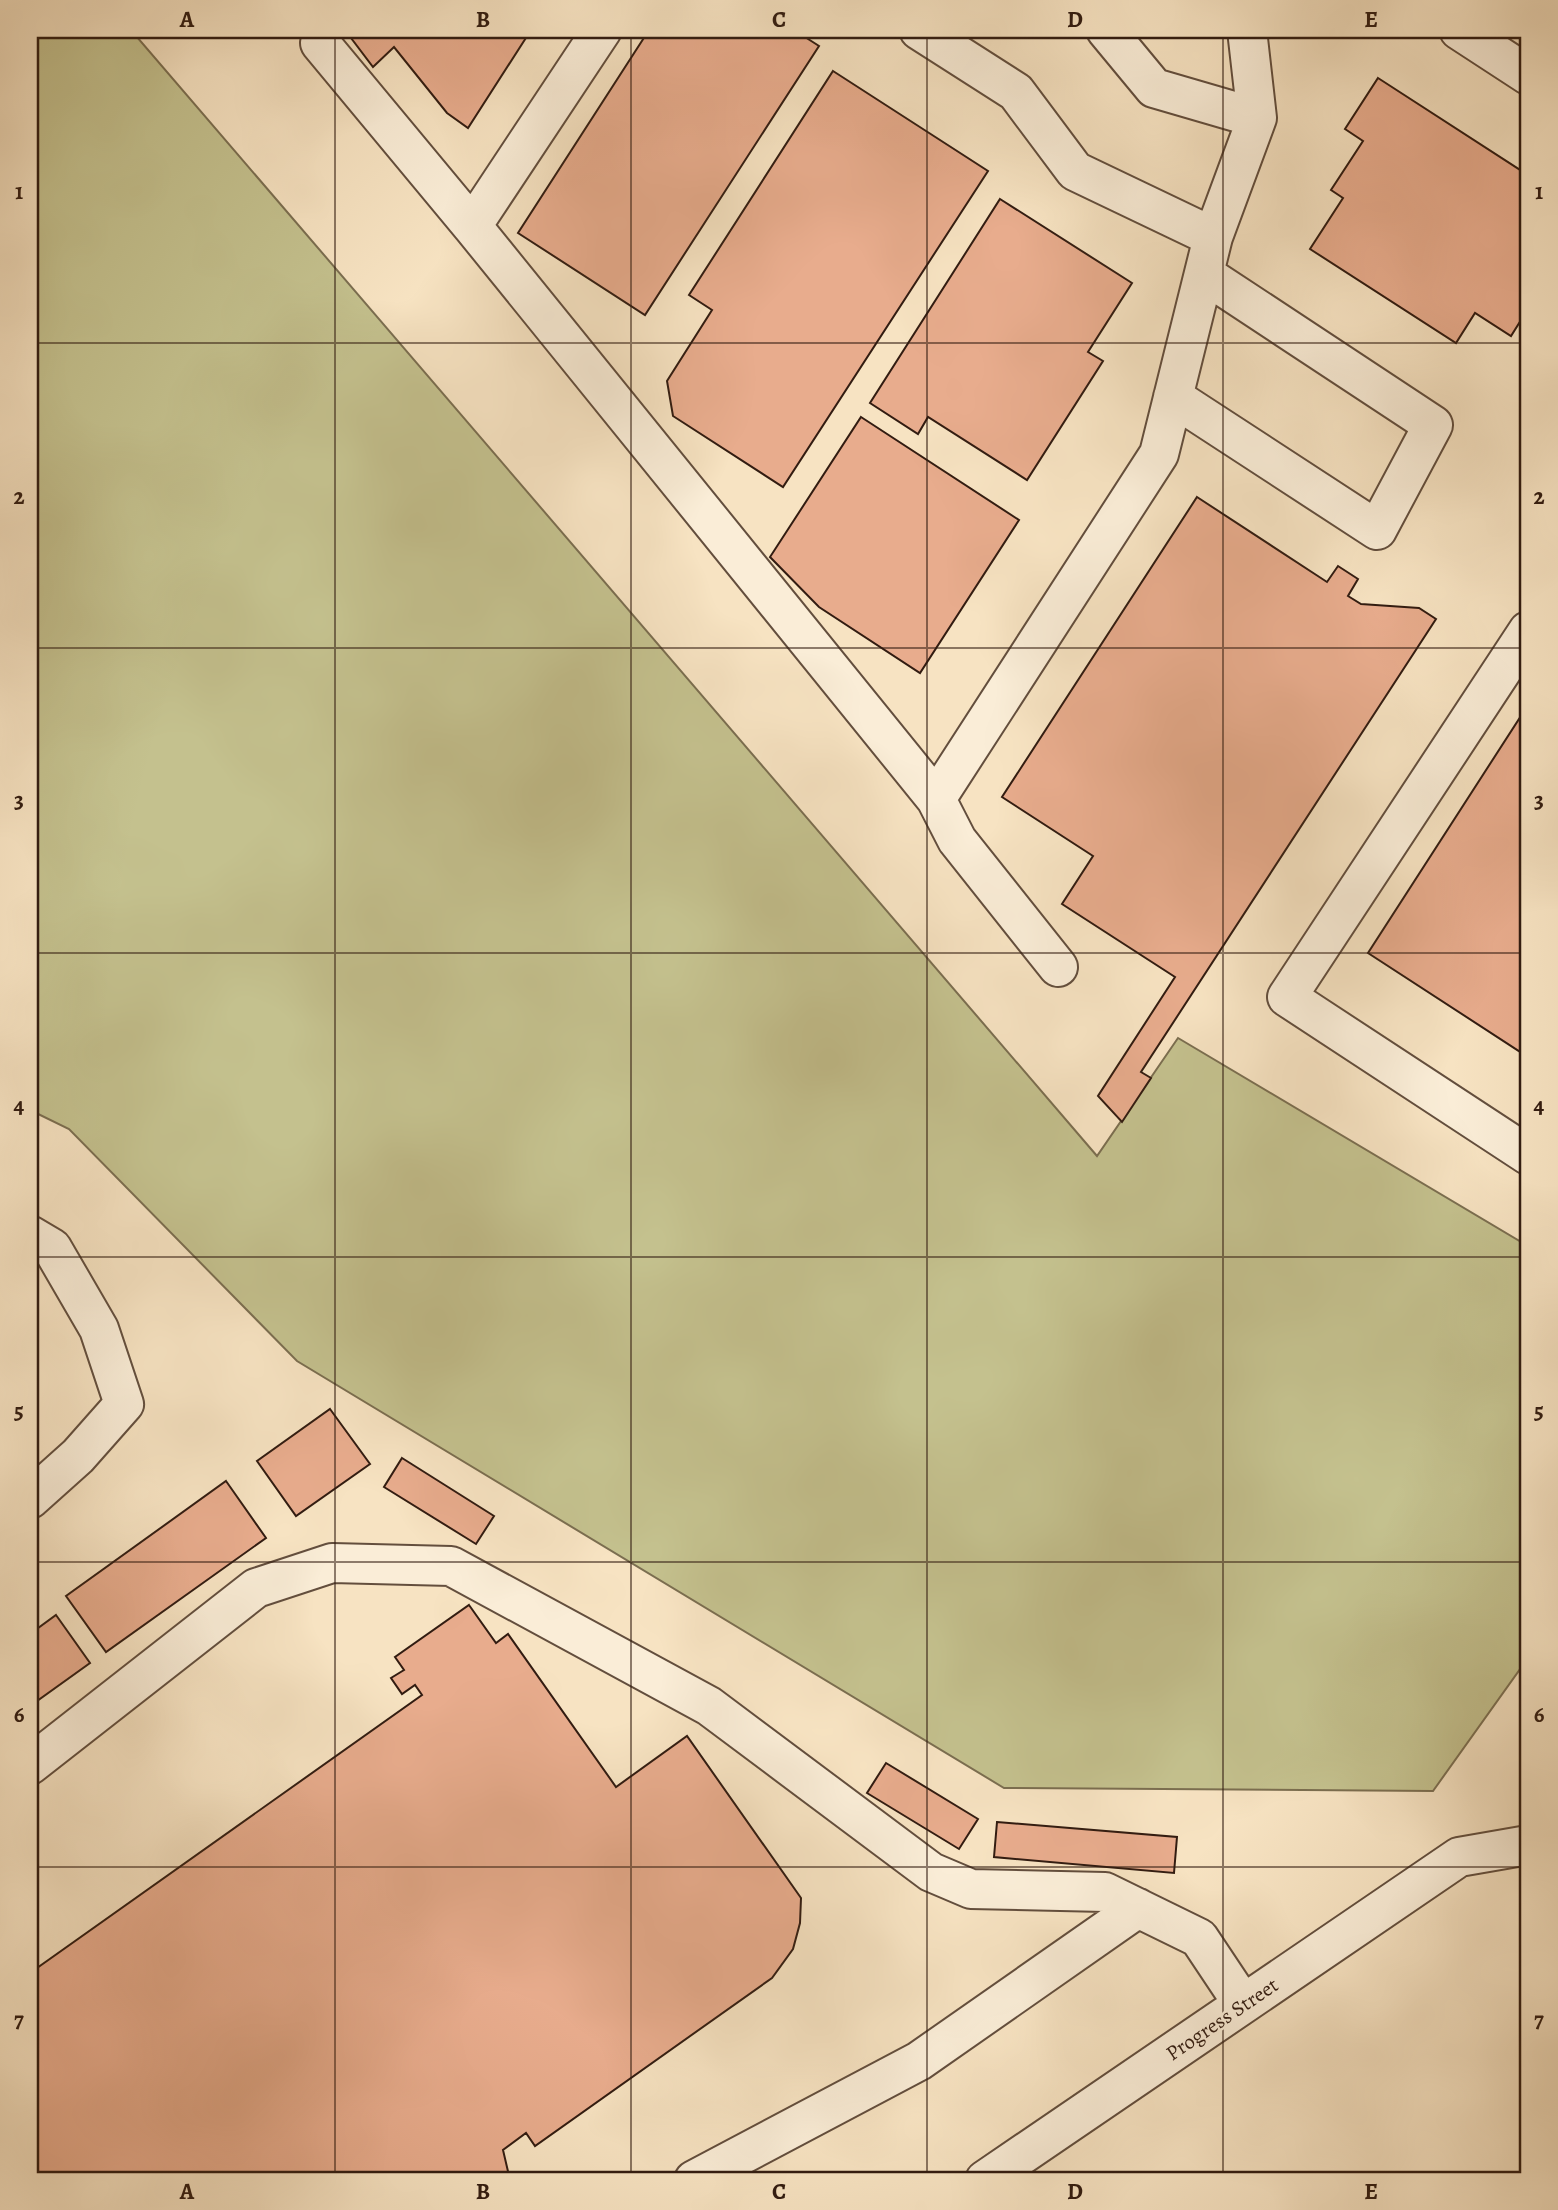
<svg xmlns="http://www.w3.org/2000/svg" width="1558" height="2210" font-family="Alegreya,serif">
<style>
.green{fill:#c4c18e;stroke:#7b6e50;stroke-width:2}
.building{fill:#e8ac8d;stroke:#321c11;stroke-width:2}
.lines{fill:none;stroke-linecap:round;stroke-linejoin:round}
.minor-casing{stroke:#634e3d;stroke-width:42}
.minor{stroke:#faedd7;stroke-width:38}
.grid{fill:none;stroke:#321c11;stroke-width:2;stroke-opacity:0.55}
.labels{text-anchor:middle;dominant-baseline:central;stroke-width:5;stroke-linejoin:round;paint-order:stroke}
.street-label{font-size:21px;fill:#321c11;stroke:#faedd7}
.neatline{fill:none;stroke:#321c11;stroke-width:2.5}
.grid-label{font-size:23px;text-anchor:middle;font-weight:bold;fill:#321c11}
</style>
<rect width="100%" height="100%" fill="#f7e3c2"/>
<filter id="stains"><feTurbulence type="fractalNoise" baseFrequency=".00286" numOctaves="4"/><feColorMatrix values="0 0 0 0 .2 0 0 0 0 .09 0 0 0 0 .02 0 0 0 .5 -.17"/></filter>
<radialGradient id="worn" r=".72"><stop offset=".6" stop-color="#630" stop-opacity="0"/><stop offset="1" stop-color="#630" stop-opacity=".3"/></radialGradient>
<path class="green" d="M30 30H131L1097 1156 1178 1038 1528 1246V1658L1433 1791 1004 1788 297 1361 69 1129 30 1110Z"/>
<path class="building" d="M345 30H531L468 128 447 113 394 47 373 67Z
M649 30H794L819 46 645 315 518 233Z
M833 71 988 171 783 487 673 416 667 381 712 310 689 295Z
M1378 78 1528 175V309L1511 336 1475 313 1456 343 1310 249 1343 198 1331 190 1363 141 1345 129Z
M1000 199 1132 283 1088 352 1103 361 1027 480 928 417 918 434 870 403Z
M861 417 1019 520 920 673 819 607 770 557Z
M1197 497 1327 582 1338 566 1358 579 1348 596 1361 604 1419 608 1436 619 1141 1072 1151 1078 1122 1122 1098 1096 1175 977 1062 904 1093 856 1002 797Z
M1528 705V1057L1368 953Z
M330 1409 370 1464 296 1516 257 1461Z
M402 1458 494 1516 476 1544 384 1487Z
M226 1481 266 1538 106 1652 66 1596Z
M469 1605 496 1643 508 1634 616 1787 687 1736 801 1898 800 1923 793 1949 772 1978 535 2146 526 2133 503 2150 510 2180H30V1973L422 1695 415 1685 402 1694 391 1678 404 1670 395 1657Z
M56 1615 90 1663 30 1706V1634Z
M886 1763 978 1819 959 1849 867 1793Z
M997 1822 1177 1837 1174 1873 994 1857Z"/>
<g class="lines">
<defs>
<path id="minor" d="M602 30 472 226 936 799 1159 454 1213 237 1257 118 1154 88 1106 30
M919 30 1016 92 1075 171 1213 237
M1247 30 1257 118
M1459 30 1528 75
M320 43 472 226
M1173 397 1377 530 1433 425 1204 274
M1528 631 1287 997 1528 1155
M936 799 957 840 1058 967
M30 1235 52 1248 99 1329 124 1404 78 1456 30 1499
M30 1765 256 1588 332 1563 451 1566 709 1706 931 1872 971 1889 1105 1892 1199 1938 1243 2004
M694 2180 919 2061 1138 1908
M985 2180 1459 1857 1528 1845"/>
</defs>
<use href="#minor" class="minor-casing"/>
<use href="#minor" class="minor"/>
</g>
<path class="grid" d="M335 30V2180M631 30V2180M927 30V2180M1223 30V2180M30 343H1528M30 648H1528M30 953H1528M30 1257H1528M30 1562H1528M30 1867H1528"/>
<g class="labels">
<g class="street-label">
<text transform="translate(1222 2019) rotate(-34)">Progress Street</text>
</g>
</g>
<rect width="1558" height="2210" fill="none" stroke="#f7e3c2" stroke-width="77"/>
<rect x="38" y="38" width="1482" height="2134" class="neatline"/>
<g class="grid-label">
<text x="187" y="27">A</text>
<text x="483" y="27">B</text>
<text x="779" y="27">C</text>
<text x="1075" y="27">D</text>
<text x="1371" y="27">E</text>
<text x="19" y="199">1</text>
<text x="1539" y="199">1</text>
<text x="19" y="504">2</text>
<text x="1539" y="504">2</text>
<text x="19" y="808">3</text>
<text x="1539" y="808">3</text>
<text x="19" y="1113">4</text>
<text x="1539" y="1113">4</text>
<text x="19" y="1418">5</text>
<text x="1539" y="1418">5</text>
<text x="19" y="1722">6</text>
<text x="1539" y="1722">6</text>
<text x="19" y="2027">7</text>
<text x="1539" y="2027">7</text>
<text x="187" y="2199">A</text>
<text x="483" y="2199">B</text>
<text x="779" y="2199">C</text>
<text x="1075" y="2199">D</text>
<text x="1371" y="2199">E</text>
</g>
<rect width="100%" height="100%" filter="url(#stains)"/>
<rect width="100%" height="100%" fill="url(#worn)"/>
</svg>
